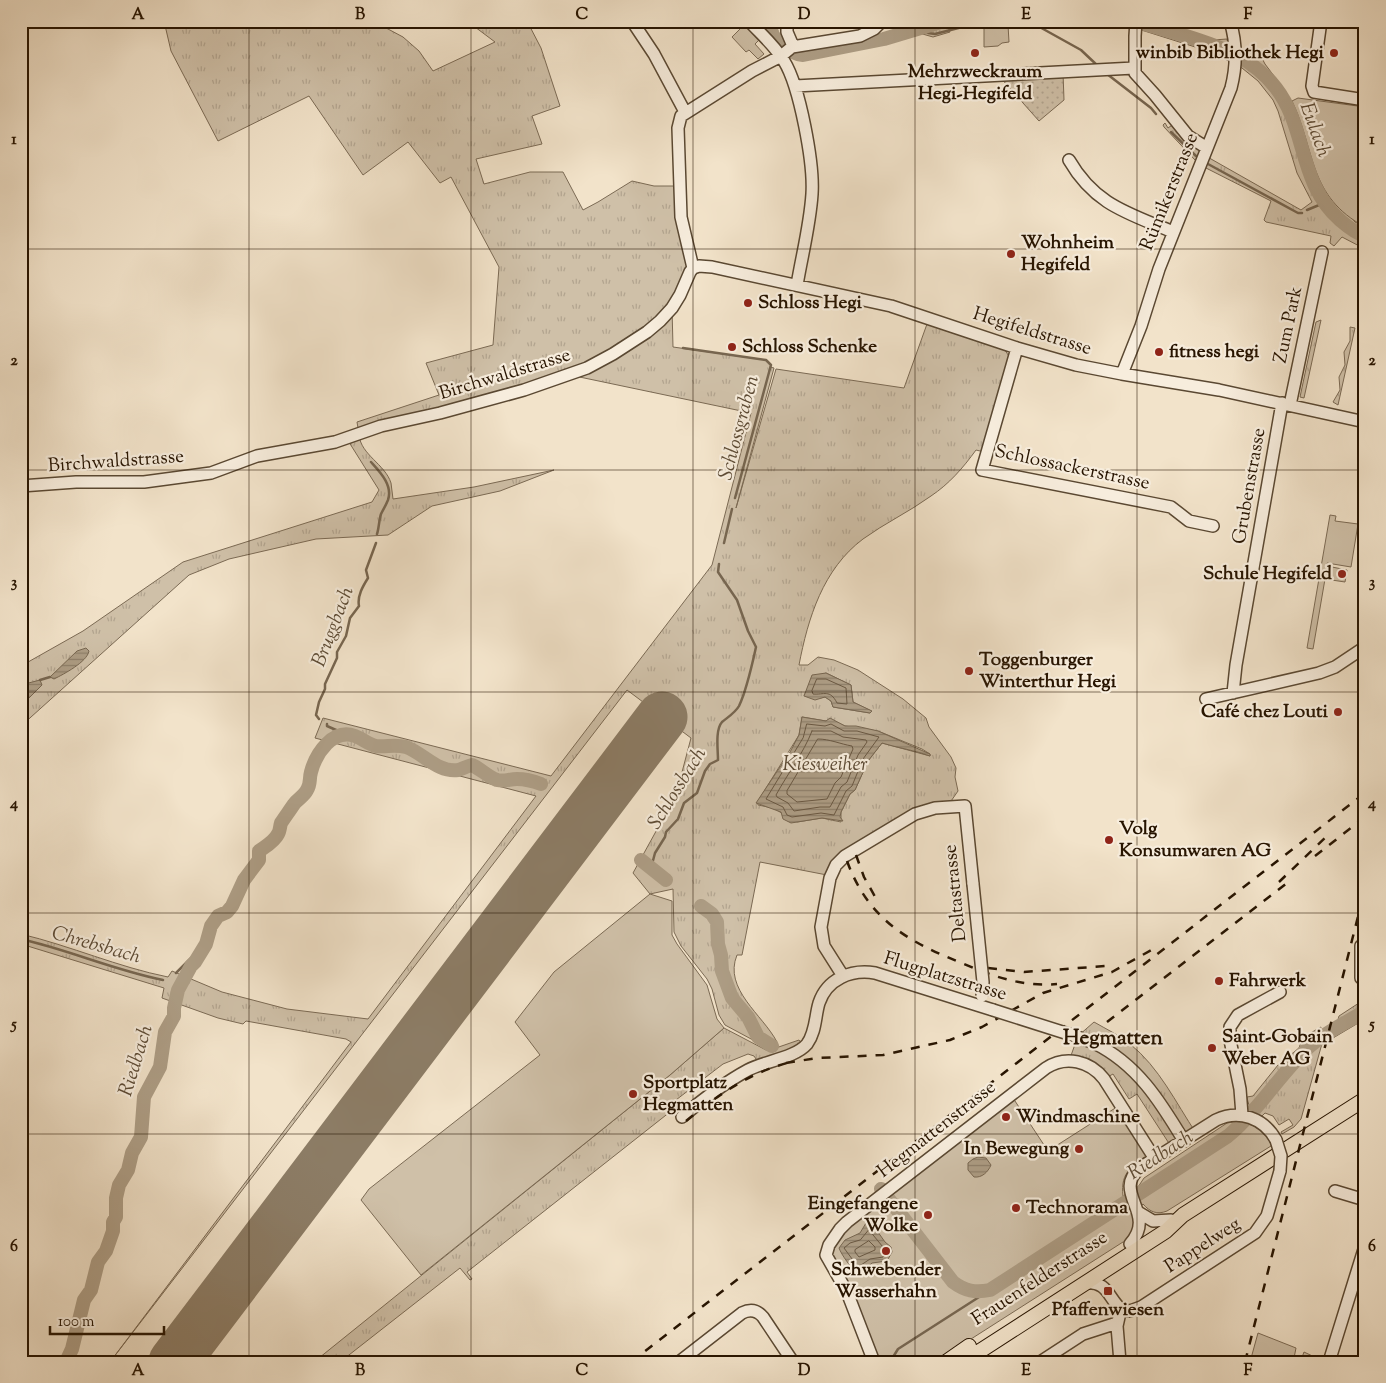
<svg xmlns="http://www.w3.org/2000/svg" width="1386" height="1383" font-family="'Sorts Mill Goudy',serif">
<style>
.grass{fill:url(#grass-tufts);stroke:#7b6a54;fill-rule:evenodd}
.park{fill:#cfc0a8;stroke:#7b6a54}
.garden{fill:url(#garden-dots);stroke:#7b6a54}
.water{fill:url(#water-rules);stroke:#776650}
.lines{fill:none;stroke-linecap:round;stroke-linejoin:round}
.shore{stroke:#6a5842;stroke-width:1}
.stream{stroke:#776650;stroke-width:2.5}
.canal{stroke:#ad9d85;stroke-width:8}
.river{stroke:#ad9d85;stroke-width:14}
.runway{stroke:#8c7c65;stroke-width:51}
.minor-casing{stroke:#5a4832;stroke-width:14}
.major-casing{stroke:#271400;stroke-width:16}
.minor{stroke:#f7eddd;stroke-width:11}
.major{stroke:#f2e3ca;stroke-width:14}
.rail{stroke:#271400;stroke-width:2.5;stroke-dasharray:9 9;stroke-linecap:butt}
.minor-bridge-casing{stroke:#5a4832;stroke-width:14;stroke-linecap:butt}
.minor-bridge{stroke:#f7eddd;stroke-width:11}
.grid{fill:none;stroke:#271400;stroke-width:1;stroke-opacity:0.55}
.poi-dot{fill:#8f2418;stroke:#f7eddd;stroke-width:2}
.labels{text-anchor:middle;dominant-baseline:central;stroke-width:4.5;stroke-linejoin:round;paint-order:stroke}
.poi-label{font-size:19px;font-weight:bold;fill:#271400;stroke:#f7eddd;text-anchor:start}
.street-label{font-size:19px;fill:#271400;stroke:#f7eddd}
.water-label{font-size:20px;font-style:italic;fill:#5d4b35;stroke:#f7eddd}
.quarter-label{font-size:21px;font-weight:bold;fill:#271400;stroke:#f7eddd}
.neatline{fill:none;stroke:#271400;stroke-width:2}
.grid-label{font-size:16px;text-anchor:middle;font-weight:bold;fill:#271400}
</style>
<defs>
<pattern id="grass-tufts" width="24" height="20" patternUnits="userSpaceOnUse" patternTransform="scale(1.25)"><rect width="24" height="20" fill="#cfc0a8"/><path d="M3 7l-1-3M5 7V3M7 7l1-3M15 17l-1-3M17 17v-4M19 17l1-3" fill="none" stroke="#b2a48f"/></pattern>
<pattern id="garden-dots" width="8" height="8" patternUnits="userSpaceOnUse" patternTransform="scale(1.25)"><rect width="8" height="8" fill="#cfc0a8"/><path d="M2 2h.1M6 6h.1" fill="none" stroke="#b2a48f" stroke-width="1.8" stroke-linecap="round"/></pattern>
<pattern id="water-rules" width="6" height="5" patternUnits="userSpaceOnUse" patternTransform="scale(1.25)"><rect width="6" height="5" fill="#ad9d85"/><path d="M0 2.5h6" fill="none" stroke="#8d7f6a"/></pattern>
</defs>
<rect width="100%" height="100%" fill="#f2e3ca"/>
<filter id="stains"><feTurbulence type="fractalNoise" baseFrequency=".004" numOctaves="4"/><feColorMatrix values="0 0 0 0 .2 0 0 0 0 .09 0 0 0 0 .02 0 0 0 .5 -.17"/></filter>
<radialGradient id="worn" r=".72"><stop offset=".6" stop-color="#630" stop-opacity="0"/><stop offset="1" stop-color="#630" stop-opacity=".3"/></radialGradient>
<path class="grass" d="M164 21H373L403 37 419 51 433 71 495 42 467 21H527L541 48 560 106 532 116 542 144 476 159 484 184 530 172H563L583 210 598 202 632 181 654 186H680L693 268 672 308 673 347 766 360 771 365 770 367 774 368 736 508 776 369 904 388 927 324 1005 350 1010 358 984 452 976 450C963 468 949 484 931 496 909 512 885 523 863 539 823 569 808 618 799 665H808L818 657 834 660 858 670 903 699 926 718 929 727 951 757 956 768 955 777 958 791 949 804 921 808 827 875 760 862 742 955H737C723 989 763 1015 777 1042L775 1046 766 1047 725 1025 719 1015 712 989 707 979 681 946 674 932 673 889 650 894 633 873 676 795 691 738 627 690 110 1362 351 1042 346 1039 246 1021 243 1024 218 1018 162 998 164 988 21 944V934C71 946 118 967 168 977L172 971 222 992 287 1009 368 1019 536 796 315 738 323 718 551 776 712 565 751 413 570 375 359 435C361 455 385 464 391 483 392 488 392 494 393 499L474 487 554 470 500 491 432 506 388 535 316 539 229 559 189 575 21 726V666L83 631 183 562 372 502 379 490 347 439 359 434 357 422 439 395 426 363 493 345 499 267 451 177 440 183 408 142 363 175 309 96 218 141 171 51ZM826 673 851 685 853 702 871 711 870 713 833 707 831 701 825 697 820 698 805 695 812 678ZM802 717 826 721 830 719 845 726 878 731 922 749 930 754V756L882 743 868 761 855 790 850 794 841 812V822L822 818 797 822 773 808 758 805V801L799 735Z
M756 21H766L791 47 801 51 876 37 932 21H957L947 24 950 32 933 37 919 33 877 45 801 57 784 53Z
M1100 21H1154L1213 40 1227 39 1228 45 1243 52 1255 45 1265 64 1286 92 1299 116 1317 176 1355 222 1365 227V249L1342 237 1334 246 1330 243 1331 236 1266 222 1264 220 1271 201 1206 168 1195 160 1164 127 1163 125 1165 123 1168 128 1175 123 1204 155 1301 210 1312 202 1297 173 1278 111 1273 100 1258 81 1242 68 1211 52 1135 28Z
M1321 320 1304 398 1300 397 1316 322Z
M1350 327 1355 328 1338 405 1333 402 1340 390 1339 377 1345 365 1344 352 1350 341Z
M1365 999V1019L1333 1038 1339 1016Z
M1094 1022C1106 1029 1119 1035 1130 1044 1159 1067 1176 1103 1196 1133L1172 1148 1137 1094 1129 1099 1113 1074 1104 1079 1069 1061 1078 1036Z
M1321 1027 1315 1048 1323 1040 1301 1119 1294 1127 1282 1134 1281 1132 1293 1125 1289 1119 1279 1125 1273 1116 1265 1113 1262 1116C1252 1111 1249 1109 1247 1097L1253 1096 1278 1065 1299 1048 1301 1042 1300 1039Z
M724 1028 766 1050H770L799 1040 804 1047 760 1065 754 1056 748 1054 723 1064 672 1103 675 1108 467 1272 472 1279 470 1280 460 1268 340 1362H314L670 1075Z"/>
<path class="park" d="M744 25 759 40 755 44 764 54 758 59 749 50 746 52 732 37Z
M1008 25 1009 42 1002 43 998 46 984 47V27Z
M1298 98 1365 107V227C1308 196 1316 152 1292 101Z
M1330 515 1336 516 1335 521 1358 524 1351 567 1327 563V566L1347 570 1345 582 1325 579 1313 649 1307 648Z
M650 894 672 901V935L677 944 707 985 717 1019 724 1028 670 1075 421 1275 361 1200 369 1189 540 1055 515 1022 554 972Z
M1013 1098 1048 1151 1120 1105 1151 1152C1133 1166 1120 1171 1123 1196L1138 1187 1144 1178 1227 1123C1246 1119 1261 1127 1272 1143L1271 1146 1167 1211C1157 1215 1150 1212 1143 1204L1137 1209 1130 1244 1123 1242 935 1362H874L831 1252 843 1231Z
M1258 1333 1296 1348 1294 1358 1301 1360 1304 1352 1325 1362H1250Z"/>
<path class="garden" d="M1063 73 1064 100 1039 121 999 76Z"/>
<path class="water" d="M86 648 89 651C87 662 64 674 54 679L50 677 77 651Z
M826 673 851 685 853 702 872 711 870 713 833 707 831 701 825 697 815 700 804 696 812 675Z
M40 680 42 685 21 706V685Z
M802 717 826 721 830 718 845 726H856L878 731 930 754V756C914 750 898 748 882 743L868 761 855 790 850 794 841 812 840 817 843 821 822 818 791 823 783 819 781 812 756 803 790 752 799 735Z
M978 1157 986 1158 991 1165C988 1172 982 1178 974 1177L968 1170V1163L973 1159Z
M869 1222 873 1225 885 1242 891 1247 892 1252 887 1261 872 1263 862 1272 858 1273C852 1270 841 1254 839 1248L845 1240 860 1233 866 1223Z"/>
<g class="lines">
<path class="shore" d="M817 679H826L846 688 847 704 837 703C830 689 824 695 813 694L812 691Z
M807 724 825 726 831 724 844 731H857L879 737 863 759 852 786 846 791 834 815 821 813 792 817 787 815 783 807 766 799 803 738Z
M812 731H831L843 737 866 740 867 742 858 755 847 782 841 787 830 807H820L794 811 788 803 777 797 776 795C788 773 803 754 812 731Z
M818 739C830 739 840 744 852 746L853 749 841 777 835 783 827 799 797 802 787 794V791Z
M869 1230 887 1252 883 1257 870 1259 858 1267 844 1248 850 1243 860 1240Z
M869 1241 875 1247V1250L859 1257 855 1252V1250Z"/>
<path class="stream" d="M920 28 928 33 935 34 974 24 1028 22 1036 25 1081 50 1099 67
M1247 50 1254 62 1255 67
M1107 74 1151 108 1156 114
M1171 132 1196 156
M1208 164 1298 213H1302
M1307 210 1324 203
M683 348 766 360 771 365 735 498
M371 462C380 472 393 485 388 500 386 505 383 510 381 514 379 520 379 528 377 534
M724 543 732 509
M40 680 50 677
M319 719 316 715 319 702 325 689V684L337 658V652L346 636 350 618 359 606C357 596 363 586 368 578L366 570 376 543
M327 724V726L345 734
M651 868 655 853 665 837 666 832 678 819 684 803 697 793 705 771 710 764 718 760C718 750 715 730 722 722 728 717 735 713 739 706 747 689 752 665 756 647L748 631 737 600 718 572 719 564
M21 939C69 950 114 970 163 980
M176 973 191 958 201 954
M890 1362 898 1349 990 1290"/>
<path class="canal" d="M775 32V37"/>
<path class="river" d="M761 21C772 34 784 53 803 55L884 39 944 21
M1131 21C1150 25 1168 31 1186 36 1221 47 1253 58 1276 88 1307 128 1298 183 1340 220 1347 226 1355 233 1365 236
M641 860 666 880
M701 906 712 914 717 922 718 944 721 955 722 971 732 998 748 1017 758 1037 772 1046
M881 1189 953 1282C965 1291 975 1293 990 1290L1228 1136C1259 1110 1280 1074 1309 1047 1325 1032 1346 1023 1365 1011
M66 1362 72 1349 84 1300 91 1290 98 1262 106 1251 113 1231V1222L116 1217V1198L119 1185 128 1170 132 1153 141 1137 144 1097 160 1067 165 1032 174 1016V1008L178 990 191 966 195 962 206 944 211 926 218 916 227 912 232 906 244 880 259 860V851C266 846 274 842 278 834 280 831 280 826 281 823 285 817 290 810 294 804 298 799 304 796 307 790 311 784 309 779 311 772 316 753 333 728 355 736 363 739 368 744 376 746 387 747 395 744 406 747 423 753 438 773 458 770 462 769 467 766 472 765 481 769 488 777 497 780 505 782 509 779 517 779 525 779 533 781 541 784"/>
<path class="runway" d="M174 1362 662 717"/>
<defs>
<path id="minor" d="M632 21 654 54 685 112
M749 21C761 34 775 46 784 61 800 87 814 164 812 194 810 225 802 255 797 285
M787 21V32L793 46
M1136 21 1135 36V73L1155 95 1188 136 1207 148
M1321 21 1312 86 1314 92 1365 100
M795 86 1134 68
M1069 160C1095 205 1128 213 1173 232
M693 268 699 266 712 267 891 306 1017 348 1076 365 1122 374 1219 390 1365 422
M693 268 681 217 678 128 681 116 752 71 781 56 792 47 860 36 874 29 882 21
M1017 348 982 470 1171 507 1189 521 1213 526
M1122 374 1141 326 1159 269 1231 88C1237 65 1237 44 1230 21
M1290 405 1322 252
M21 486 76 482H144L211 473 257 456 335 442 381 426 440 413 524 390 587 368 613 354 647 332 660 321 672 308 680 295 690 272 693 268
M1233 693 1236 665 1282 403
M1206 699 1319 673 1335 667 1365 647
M843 976 824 946 821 927 830 878 836 865 845 856 915 814 935 808 965 806 973 884
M1361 978V946L1365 944
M1094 1043C1137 1064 1160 1101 1184 1141
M1242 1115 1240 1089 1230 1040V1027L1238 1015 1280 992
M682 1117C702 1100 724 1083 748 1070 765 1061 795 1058 807 1044 816 1032 815 1016 819 1003 827 979 851 969 875 973L993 1010
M1335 1191 1365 1200
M1138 1212 1153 1221 1171 1220
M1130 1244C1158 1213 1111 1193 1140 1168L1216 1120C1239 1109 1264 1118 1276 1140
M1085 1283C1109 1281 1108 1299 1122 1310
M1122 1310 1130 1311 1141 1307 1255 1233 1267 1216 1280 1171
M1119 1317 1117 1326 1120 1362
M679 1362 742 1313C750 1309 757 1310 763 1317L793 1362
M874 1362 847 1292 826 1255 829 1245 840 1229 847 1222 1046 1068C1066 1055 1090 1061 1104 1079L1155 1159
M1040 1362 1083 1334 1117 1323
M1329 1362 1365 1246"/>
<path id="major" d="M946 1362 969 1346
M963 1362 1166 1231 1183 1215 1365 1099"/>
</defs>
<use href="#minor" class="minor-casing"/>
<use href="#major" class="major-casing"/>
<use href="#minor" class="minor"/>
<use href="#major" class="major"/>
<path class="rail" d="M856 855 864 877 878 902
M1315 856 1365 817
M847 861C869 921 909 942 964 964 995 977 1023 987 1057 984
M1279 882 1328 835
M988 968 1024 972 1106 966
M1107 1022 1291 880
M786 1063 817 1058 883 1055 950 1040 982 1027 1043 993 1112 972 1155 948
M686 1121C718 1095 750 1072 791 1062
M631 1362 1365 793
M1245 1362 1365 889"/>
<defs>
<path id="minor-bridge" d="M973 884 983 982 982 996
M993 1010 1075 1036 1094 1043
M1276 1140 1281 1156 1280 1171"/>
</defs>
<use href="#minor-bridge" class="minor-bridge-casing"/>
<use href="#minor-bridge" class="minor-bridge"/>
</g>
<path class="grid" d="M249 21V1362M471 21V1362M693 21V1362M915 21V1362M1137 21V1362M21 249H1365M21 470H1365M21 692H1365M21 913H1365M21 1134H1365"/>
<g class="poi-dot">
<circle cx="975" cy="53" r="5"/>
<circle cx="1334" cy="53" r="5"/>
<circle cx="1011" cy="254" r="5"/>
<circle cx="748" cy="303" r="5"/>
<circle cx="732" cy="347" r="5"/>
<circle cx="1159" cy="352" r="5"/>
<circle cx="1342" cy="574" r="5"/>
<circle cx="969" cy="671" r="5"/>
<circle cx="1338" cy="712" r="5"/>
<circle cx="1109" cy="840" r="5"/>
<circle cx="1219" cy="981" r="5"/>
<circle cx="1212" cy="1048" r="5"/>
<circle cx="633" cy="1094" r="5"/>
<circle cx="1006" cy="1117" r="5"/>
<circle cx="1079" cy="1149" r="5"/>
<circle cx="1016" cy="1208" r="5"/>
<circle cx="928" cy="1215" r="5"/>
<circle cx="886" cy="1251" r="5"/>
<rect x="1103" y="1286" width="10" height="10" rx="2.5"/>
</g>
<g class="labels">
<g class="poi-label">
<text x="1324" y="53" text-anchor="end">winbib Bibliothek Hegi</text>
<text x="975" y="72" text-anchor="middle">Mehrzweckraum<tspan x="975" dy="22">Hegi-Hegifeld</tspan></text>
<text x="1021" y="243">Wohnheim<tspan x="1021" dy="22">Hegifeld</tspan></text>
<text x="758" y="303">Schloss Hegi</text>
<text x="742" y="347">Schloss Schenke</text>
<text x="1169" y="352">fitness hegi</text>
<text x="1332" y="574" text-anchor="end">Schule Hegifeld</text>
<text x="979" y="660">Toggenburger<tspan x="979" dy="22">Winterthur Hegi</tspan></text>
<text x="1328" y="712" text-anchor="end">Café chez Louti</text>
<text x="1119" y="829">Volg<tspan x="1119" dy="22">Konsumwaren AG</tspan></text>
<text x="1229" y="981">Fahrwerk</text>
<text x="1222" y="1037">Saint-Gobain<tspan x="1222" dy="22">Weber AG</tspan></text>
<text x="643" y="1083">Sportplatz<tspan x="643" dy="22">Hegmatten</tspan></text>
<text x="1016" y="1117">Windmaschine</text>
<text x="1069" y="1149" text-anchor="end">In Bewegung</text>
<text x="918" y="1204" text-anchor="end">Eingefangene<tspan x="918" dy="22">Wolke</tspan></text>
<text x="1026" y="1208">Technorama</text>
<text x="886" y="1270" text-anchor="middle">Schwebender<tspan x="886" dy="22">Wasserhahn</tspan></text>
<text x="1108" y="1310" text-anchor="middle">Pfaffenwiesen</text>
</g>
<g class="street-label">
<text transform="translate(1170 192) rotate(-68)">Rümikerstrasse</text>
<text transform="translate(1289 325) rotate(-78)">Zum Park</text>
<text transform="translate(1032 332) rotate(17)">Hegifeldstrasse</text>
<text transform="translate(505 375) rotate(-17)">Birchwaldstrasse</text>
<text transform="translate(116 462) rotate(-4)">Birchwaldstrasse</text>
<text transform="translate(1072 468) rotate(12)">Schlossackerstrasse</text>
<text transform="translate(1250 486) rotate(-80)">Grubenstrasse</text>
<text transform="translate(956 893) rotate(-96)">Deltastrasse</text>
<text transform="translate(945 977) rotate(17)">Flugplatzstrasse</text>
<text transform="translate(937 1130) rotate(-38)">Hegmattenstrasse</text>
<text transform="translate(1203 1246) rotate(-33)">Pappelweg</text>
<text transform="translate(1040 1279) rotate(-33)">Frauenfelderstrasse</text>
</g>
<g class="water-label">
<text transform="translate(1314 130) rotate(70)">Eulach</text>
<text transform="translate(740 428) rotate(-75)">Schlossgraben</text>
<text transform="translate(334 627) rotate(-69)">Bruggbach</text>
<text x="825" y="765">Kiesweiher</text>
<text transform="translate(678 789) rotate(-58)">Schlossbach</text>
<text transform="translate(96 946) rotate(16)">Chrebsbach</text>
<text transform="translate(137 1061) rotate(-73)">Riedbach</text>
<text transform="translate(1161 1156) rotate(-33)">Riedbach</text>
</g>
<g class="quarter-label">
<text x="1113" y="1039">Hegmatten</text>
</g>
</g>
<rect width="1386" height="1383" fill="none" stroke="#f2e3ca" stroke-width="55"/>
<path d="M50 1326v8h114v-8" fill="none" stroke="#271400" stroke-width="2.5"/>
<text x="58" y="1326" font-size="15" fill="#271400" stroke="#f7eddd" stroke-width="4" paint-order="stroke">100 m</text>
<rect x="28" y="28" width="1330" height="1328" class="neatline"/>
<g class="grid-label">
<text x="138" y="19">A</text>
<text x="360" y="19">B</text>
<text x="582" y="19">C</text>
<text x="804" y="19">D</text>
<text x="1026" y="19">E</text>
<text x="1248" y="19">F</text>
<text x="14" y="144">1</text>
<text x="1372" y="144">1</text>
<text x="14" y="365">2</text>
<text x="1372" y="365">2</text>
<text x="14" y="587">3</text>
<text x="1372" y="587">3</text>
<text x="14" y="808">4</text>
<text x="1372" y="808">4</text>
<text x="14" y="1029">5</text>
<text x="1372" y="1029">5</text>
<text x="14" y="1251">6</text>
<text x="1372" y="1251">6</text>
<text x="138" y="1375">A</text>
<text x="360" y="1375">B</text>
<text x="582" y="1375">C</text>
<text x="804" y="1375">D</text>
<text x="1026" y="1375">E</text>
<text x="1248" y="1375">F</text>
</g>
<rect width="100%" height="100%" filter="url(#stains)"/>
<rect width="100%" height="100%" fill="url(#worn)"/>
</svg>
